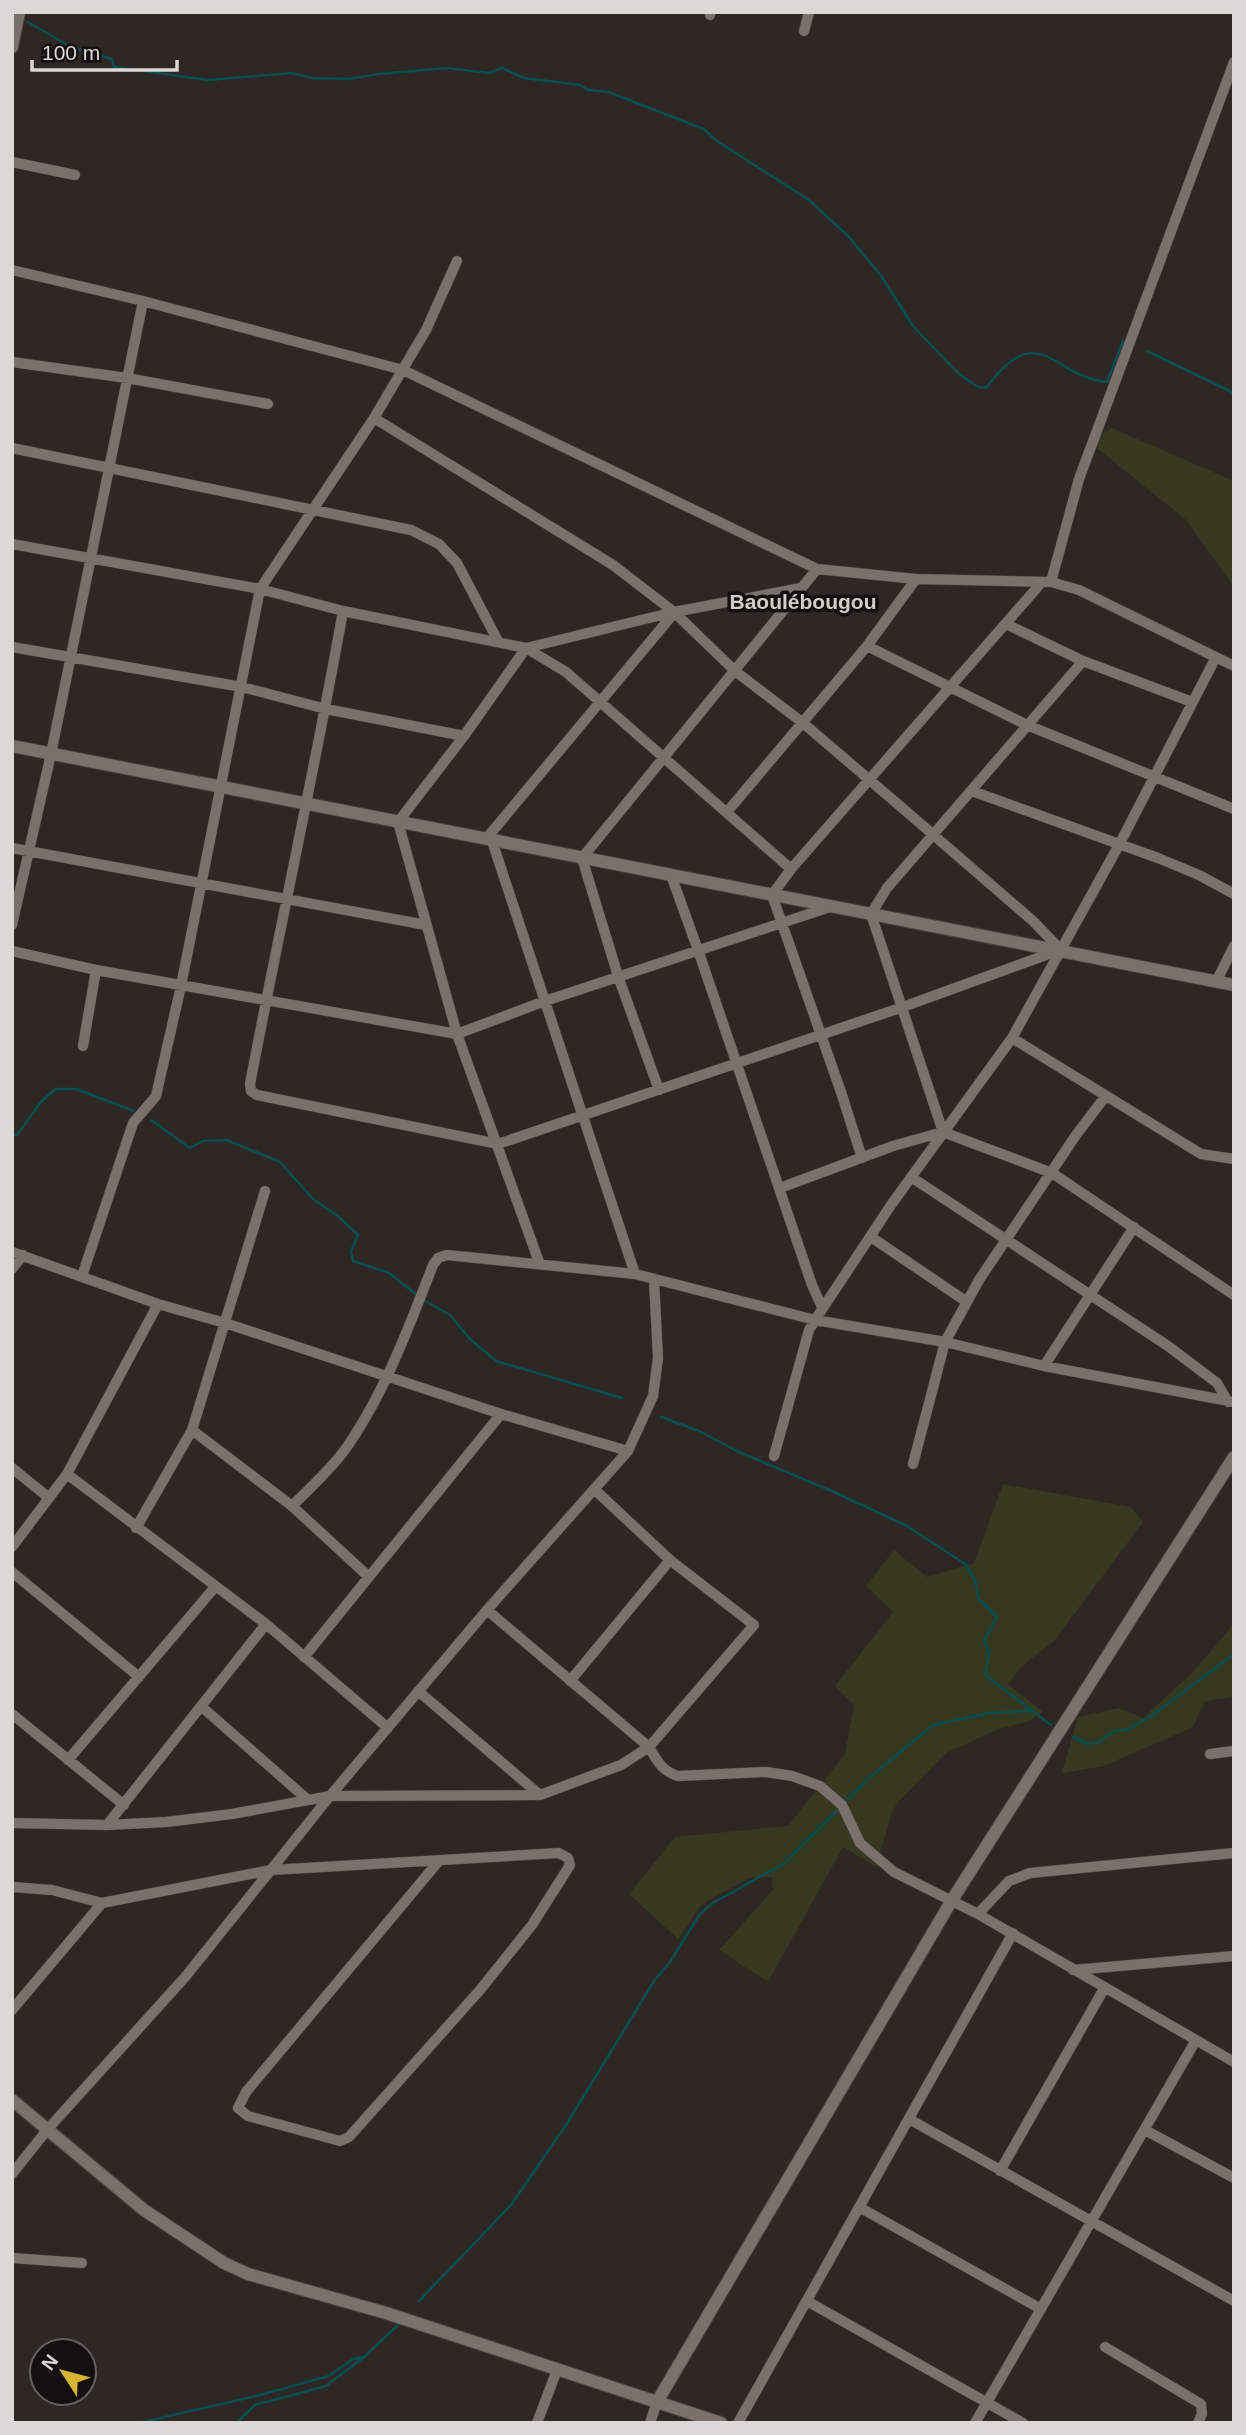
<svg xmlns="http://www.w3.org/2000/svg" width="1246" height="2435" font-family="Helvetica,sans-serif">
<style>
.green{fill:#363820}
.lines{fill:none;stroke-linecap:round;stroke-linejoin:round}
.stream{stroke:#054f51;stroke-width:2.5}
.minor-casing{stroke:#4a4340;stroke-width:11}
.tertiary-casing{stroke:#4a4340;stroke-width:14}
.minor{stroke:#7a716d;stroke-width:10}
.tertiary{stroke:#7a716d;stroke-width:12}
.labels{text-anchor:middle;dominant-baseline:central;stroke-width:7;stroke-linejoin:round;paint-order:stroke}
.quarter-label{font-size:21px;font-weight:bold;fill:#d5ccc7;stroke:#13100f}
</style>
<rect width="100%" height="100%" fill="#2e2723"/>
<path class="green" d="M1112 428 1234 481V587L1185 519 1089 442Z
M1003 1484 1131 1507 1143 1522 1054 1641 1023 1665 1008 1684 1043 1712 1029 1721 999 1729 946 1753 899 1801 892 1812 876 1867 843 1847 768 1982 719 1950 773 1890 772 1877 749 1878 702 1904 678 1939 629 1894 675 1837 788 1826 845 1754 854 1705 835 1686 893 1612 866 1586 894 1550 927 1577 974 1563Z
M1234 1624V1697L1205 1701 1193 1727 1104 1766 1062 1773 1078 1717 1119 1708 1143 1718 1192 1673Z"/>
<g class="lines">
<path class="stream" d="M28 22 69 46 112 59 114 67 208 80 292 73 312 78 348 79 379 74 447 68 488 73 502 68 524 78 580 85 588 90 608 92 704 129 717 141 809 200 849 237 882 277 913 326 959 374 978 387 986 388C1039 316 1052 377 1107 382L1123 341
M1147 351 1234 393
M151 1120 190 1148 203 1141 227 1140 280 1162 313 1199 338 1216 358 1235 351 1251 353 1261 389 1273 417 1295
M12 1134 17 1135 40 1103 55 1089H76L134 1111
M422 1299 450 1315 470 1339 496 1361 622 1398
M661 1417 699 1431 737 1451 834 1492 907 1526 965 1564 975 1580 978 1598 997 1617 984 1641 989 1653 985 1675 1051 1725
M1073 1737 1088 1744 1098 1743 1112 1732 1129 1729 1150 1717 1234 1654
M845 1802 869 1778 933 1725 989 1713 1032 1711
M419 2301 511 2205 566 2125 654 1981 670 1962 700 1914 713 1903 783 1864 841 1807
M139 2423 256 2396 329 2376 353 2359 364 2357
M236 2423 255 2405 326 2386 364 2357 399 2324"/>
<defs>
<path id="minor" d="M710 15 711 12
M804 31 809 12
M12 162 75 175
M12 270 143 301 403 370 817 569 916 579 1051 582 1079 590 1234 666
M12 362 127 378 268 404
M374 418 613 565 674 612 735 671 803 723 900 806 1033 921 1061 950
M12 448 411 530 439 544 457 563 498 641
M12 544 260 589 343 611 526 648 566 672 791 869
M1051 582 1079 479 1234 62
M343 611C315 769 280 926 250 1084L251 1091 257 1095 498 1144 900 1008 1057 951
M1006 624 1083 661 1192 702
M867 646 1027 725 1234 809
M12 647 242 687 326 709 464 736
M972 791 1158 858 1199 875 1234 894
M727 812 867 646 916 579
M486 839 674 613
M492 841 635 1274
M12 848 426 925
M671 875 698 950 812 1285 822 1307
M12 925 51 754 143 301
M12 951 96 970 457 1034 545 1001 830 907
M1216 982 1234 946
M1012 1038 1201 1154 1234 1159
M83 1046 96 970
M659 1090 618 976 582 858 817 569
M943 1132 871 914 887 888 1083 661
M862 1158 841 1092 772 895 791 869 1042 582
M911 1177 1168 1346 1217 1383 1228 1402
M780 1188 893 1146 943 1132 1052 1173 1234 1295
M871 1237 967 1302
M12 1252 158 1304 225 1323 501 1414 628 1451
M539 1262 457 1034 398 822 464 736 526 648 674 612 801 588
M12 1269 23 1255
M82 1276 133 1123 156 1096 181 986 260 589 374 418 426 330 457 261
M1044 1366 1134 1227
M192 1430 292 1506 369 1577
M774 1456 809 1330 815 1320 891 1205 1012 1038 1119 845 1216 657
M913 1464 945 1342 979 1280 1076 1135 1105 1097
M12 1468 49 1498
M67 1474 266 1624 388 1728
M292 1506C310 1488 329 1471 344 1451 383 1397 409 1327 433 1265L438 1258 447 1255 635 1274 815 1320 945 1342 1044 1366 1234 1402
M136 1528 192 1430 265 1191
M12 1547 67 1474 158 1304
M12 1572 139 1677
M487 1610 649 1747C657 1761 662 1771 678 1776L766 1772 792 1776 820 1786 842 1805 860 1843 894 1872 978 1914 1234 2062
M304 1657 501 1414
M570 1681 670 1560
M418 1691 540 1795
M202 1707 308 1800
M12 1714 124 1805
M1210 1754 1234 1751
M68 1760 215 1587
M12 1823 107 1825 166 1822 232 1814 330 1796 540 1795 621 1765 649 1747 754 1625 670 1560 594 1489
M107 1825 266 1624
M12 1887 52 1890 102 1903 271 1870 559 1853 568 1858 570 1865 532 1925 480 1990 349 2137 340 2141 248 2116 238 2108 246 2092 438 1862
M978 1914 1009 1881 1030 1873 1234 1853
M1073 1970 1234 1956
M12 2010 102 1903
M909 2119 1234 2301
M1145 2130 1234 2178
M1000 2171 1105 1987
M12 2174 47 2130 186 1976 330 1796 487 1610 628 1451 653 1396 658 1358 654 1280
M859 2207 1041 2309
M12 2258 82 2263
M807 2301 1023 2423
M1105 2347 1201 2404 1202 2414 1198 2423
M537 2423 557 2370
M650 2423 657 2402
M738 2423 1013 1933
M975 2423 1196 2040"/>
<path id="tertiary" d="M12 47 19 12
M12 746C419 826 827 905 1234 985
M12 2100 144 2210 224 2263 248 2274 386 2313 721 2423
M657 2402 952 1900 1234 1457"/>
</defs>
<use href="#minor" class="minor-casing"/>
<use href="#tertiary" class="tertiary-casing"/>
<use href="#minor" class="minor"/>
<use href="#tertiary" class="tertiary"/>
</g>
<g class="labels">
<g class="quarter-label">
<text x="803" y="601">Baoulébougou</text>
</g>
</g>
<rect width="1246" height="2435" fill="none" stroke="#ddd8d5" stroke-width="28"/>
<g transform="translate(63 2372) rotate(306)"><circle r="33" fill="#13100f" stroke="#64605e" stroke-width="2"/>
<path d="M0-5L12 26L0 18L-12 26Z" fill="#d8b434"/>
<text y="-10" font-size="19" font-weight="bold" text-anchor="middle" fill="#ddd8d5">N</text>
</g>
<path d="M32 60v10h145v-10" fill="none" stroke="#ddd8d5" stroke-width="3.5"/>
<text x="42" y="60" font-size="21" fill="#ddd8d5" stroke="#13100f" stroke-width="5" paint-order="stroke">100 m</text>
</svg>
